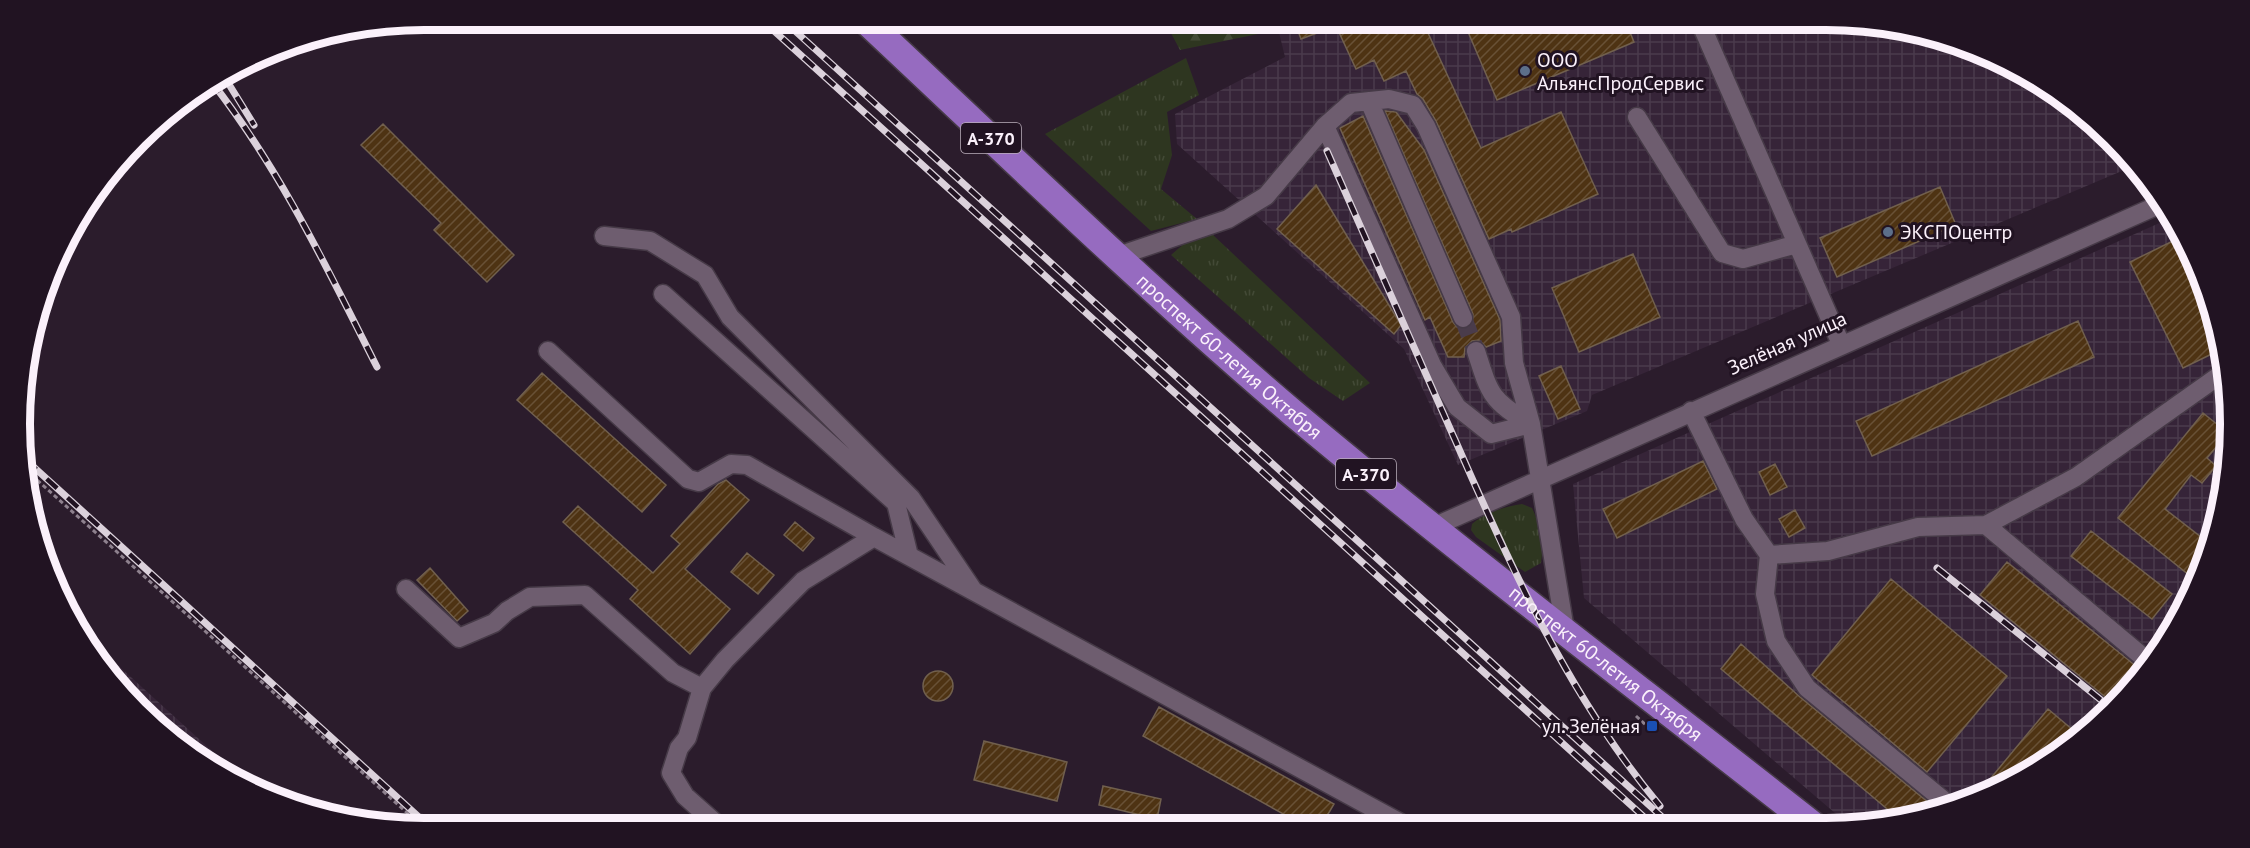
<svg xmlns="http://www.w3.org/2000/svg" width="2250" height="848" font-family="'PT Sans',sans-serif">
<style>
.industrial{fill:url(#industrial-grid)}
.grass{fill:url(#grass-tufts)}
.forest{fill:url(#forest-firs)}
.building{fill:url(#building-hatch);stroke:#71604e;stroke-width:1.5}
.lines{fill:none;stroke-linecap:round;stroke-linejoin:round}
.minor-tunnel{stroke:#4a3c4b;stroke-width:18;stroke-dasharray:18 9;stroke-linecap:butt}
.minor-casing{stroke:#463a47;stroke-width:21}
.highway-casing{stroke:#463a47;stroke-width:30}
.path{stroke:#8e818e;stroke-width:3;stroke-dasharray:4.5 3;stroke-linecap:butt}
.minor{stroke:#6e5d6f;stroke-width:18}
.highway{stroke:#966bc0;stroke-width:27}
.rail-casing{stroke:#dbd1db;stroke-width:7}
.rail{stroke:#211322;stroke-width:4.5;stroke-dasharray:14;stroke-linecap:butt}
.service-dot{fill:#5c6f8a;stroke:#211322;stroke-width:2}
.transit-dot{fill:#1a4fb4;stroke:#211322;stroke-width:2}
.labels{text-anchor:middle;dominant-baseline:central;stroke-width:6;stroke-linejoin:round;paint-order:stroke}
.shield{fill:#211322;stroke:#baaeba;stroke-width:1.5}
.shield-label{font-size:18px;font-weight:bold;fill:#fbf1fb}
.poi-label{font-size:20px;fill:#fbf1fb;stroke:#211322;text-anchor:start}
.street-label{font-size:20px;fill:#fbf1fb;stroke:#211322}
.rim{fill:none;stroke:#fbf1fb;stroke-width:8}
</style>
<defs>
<pattern id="industrial-grid" width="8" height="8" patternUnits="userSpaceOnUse" patternTransform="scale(1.5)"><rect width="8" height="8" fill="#362438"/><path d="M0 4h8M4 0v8" fill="none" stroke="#4a3a4c"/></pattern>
<pattern id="grass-tufts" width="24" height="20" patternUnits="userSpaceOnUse" patternTransform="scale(1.5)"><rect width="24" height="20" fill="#2e3620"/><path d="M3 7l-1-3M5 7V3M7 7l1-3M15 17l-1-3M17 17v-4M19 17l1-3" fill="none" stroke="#434a36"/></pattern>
<pattern id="forest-firs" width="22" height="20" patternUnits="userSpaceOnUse" patternTransform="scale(1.5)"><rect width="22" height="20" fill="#2e3620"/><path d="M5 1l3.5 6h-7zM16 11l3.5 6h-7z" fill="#434a36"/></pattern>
<pattern id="building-hatch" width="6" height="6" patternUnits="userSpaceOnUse" patternTransform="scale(1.5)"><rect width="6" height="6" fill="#4e3313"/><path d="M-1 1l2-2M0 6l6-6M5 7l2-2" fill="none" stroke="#685136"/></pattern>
</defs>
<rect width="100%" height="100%" fill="#2b1c2c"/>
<path class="industrial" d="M1276 20H1826L1931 33 2005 61 2073 103 2136 165 1592 395 1587 411 1458 465 1404 349 1177 144 1175 114 1285 57Z
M2173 217 2209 294 2227 372 2230 451 2217 529 2163 648 2093 728 2005 787 1879 825H1849L1584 598 1573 484Z
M76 627 256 791 178 745 87 648Z"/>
<path class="grass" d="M1186 58 1199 95 1167 112 1172 155 1161 189 1197 219 1151 231 1045 134Z
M1212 234 1370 383 1343 401 1309 378 1171 255 1186 242Z
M1522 504 1532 508C1540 524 1544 545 1541 563L1525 572 1476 537 1471 530 1472 524C1484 513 1506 506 1522 504Z"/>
<path class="forest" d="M1164 20H1262L1268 32 1180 50Z"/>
<path class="building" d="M1294 20H1422L1481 148 1561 112 1598 194 1512 232 1511 229 1489 239 1436 121 1423 99 1417 94 1406 71 1384 81 1374 60 1356 69 1336 26 1301 39Z
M1463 20H1625L1634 42 1497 100Z
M1385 111 1396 112 1424 150 1500 320 1501 341 1486 347 1479 340 1472 341 1465 348 1464 357H1448L1430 317 1425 320 1340 128 1363 116 1453 322 1457 327 1467 328 1472 324 1473 314Z
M383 124 514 255 487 282 434 230 441 223 361 145Z
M1316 185 1401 325 1394 334 1277 229Z
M1940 187 1956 225 1837 277 1820 238Z
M2183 236 2204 282 2198 285 2215 321 2222 349 2183 368 2130 262Z
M1633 254 1660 317 1579 352 1552 288Z
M2078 321 2094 357 1872 456 1856 421Z
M1561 366 1580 409 1558 419 1539 376Z
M542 373 666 485 642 512 517 400Z
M2203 413 2228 433 2207 458 2216 466 2202 483 2191 475 2165 509 2210 544 2194 579 2118 518Z
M1703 461 1717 489 1617 538 1603 509Z
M1775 464 1787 487 1770 495 1759 472Z
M726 480 749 500 685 569 730 609 690 654 630 599 638 590 563 522 578 506 653 573 680 544 671 536 718 484Z
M1795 510 1805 528 1789 537 1779 519Z
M795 522 814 538 803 551 784 535Z
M2091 531 2172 594 2152 619 2071 556Z
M747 553 774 575 758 594 731 572Z
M2007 562 2142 671 2114 704 1980 595Z
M430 568 468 611 457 621 417 580Z
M1891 579 2007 676 1927 772 1812 675Z
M1741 644 1800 697 1935 808 1899 819 1721 669Z
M923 686a15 15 0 1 1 30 0a15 15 0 1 1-30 0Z
M1159 707 1334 804 1321 826H1305L1143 736Z
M2048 709 2080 736 2005 787 1976 796Z
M984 741 1067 762 1057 801 974 780Z
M1103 786 1161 799 1157 819 1099 805Z"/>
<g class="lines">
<path class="minor-tunnel" d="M1463 318 1476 351"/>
<defs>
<path id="minor" d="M1699 20 1841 344
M1369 101 1463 318
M1637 117 1722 253 1743 259 1797 244
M1325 126 1432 365 1457 407 1491 434 1531 424
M604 236 650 241 705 275 730 317 911 498 973 590
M1118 256 1228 219 1266 196 1325 126 1351 103 1389 99 1413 105 1426 126 1511 317 1514 363 1531 424 1565 630
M663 294 896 503 909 556
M548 351 688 479 699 482 731 464 747 465 874 537
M1476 351C1490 395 1491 401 1531 424
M1691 411 1744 519 1769 555 1828 551 1918 527 1986 525 2076 477 2227 370
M1986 525 2150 663
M1431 528 2163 203
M1769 555 1765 594 1776 641 1807 688 1948 804
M406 589 459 638 494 623 507 611 530 597 585 595 673 673 702 688
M721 828 685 796 671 773 679 748 687 738 702 688 725 660 803 581 874 537 1406 826"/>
<g id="highway">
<path id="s1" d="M865 20C1006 152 1145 287 1293 413 1462 555 1639 688 1813 825"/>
</g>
</defs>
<use href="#minor" class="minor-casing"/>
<use href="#highway" class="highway-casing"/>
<path class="path" d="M26 470 424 828
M1636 716 1646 725"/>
<use href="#minor" class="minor"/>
<use href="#highway" class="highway"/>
<defs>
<path id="rail" d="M762 20 1654 826
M783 20 1671 825
M222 73 254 125
M211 81C280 169 327 268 377 367
M1327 151C1370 248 1413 345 1456 442 1512 570 1570 698 1660 806
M26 460 431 828
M1937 568 2111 708"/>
</defs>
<use href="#rail" class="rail-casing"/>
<use href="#rail" class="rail"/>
</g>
<g class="service-dot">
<circle cx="1525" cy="71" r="6"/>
<circle cx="1888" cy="232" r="6"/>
</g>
<rect class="transit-dot" x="1646" y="720" width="12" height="12" rx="3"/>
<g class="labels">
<g class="shield">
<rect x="961" y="123" width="60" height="30" rx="4.5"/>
<rect x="1336" y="459" width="60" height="30" rx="4.5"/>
</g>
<g class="shield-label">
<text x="991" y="138">А-370</text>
<text x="1366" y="474">А-370</text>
</g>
<g class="poi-label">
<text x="1537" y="60">ООО<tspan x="1537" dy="23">АльянсПродСервис</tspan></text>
<text x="1900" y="232">ЭКСПОцентр</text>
<text x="1640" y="726" text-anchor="end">ул. Зелёная</text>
</g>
<g class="street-label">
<text transform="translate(1787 343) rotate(-24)">Зелёная улица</text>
<text stroke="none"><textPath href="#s1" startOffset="496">проспект 60-летия Октября</textPath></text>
<text stroke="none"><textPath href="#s1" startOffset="982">проспект 60-летия Октября</textPath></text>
</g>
</g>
<path d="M0 0H2250V848H0ZM424 30H1826A394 394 0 0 1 2220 424V424A394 394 0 0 1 1826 818H424A394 394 0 0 1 30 424V424A394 394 0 0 1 424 30Z" fill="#211322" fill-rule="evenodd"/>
<path class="rim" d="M424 30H1826A394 394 0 0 1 2220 424V424A394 394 0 0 1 1826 818H424A394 394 0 0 1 30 424V424A394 394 0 0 1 424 30Z"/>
</svg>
